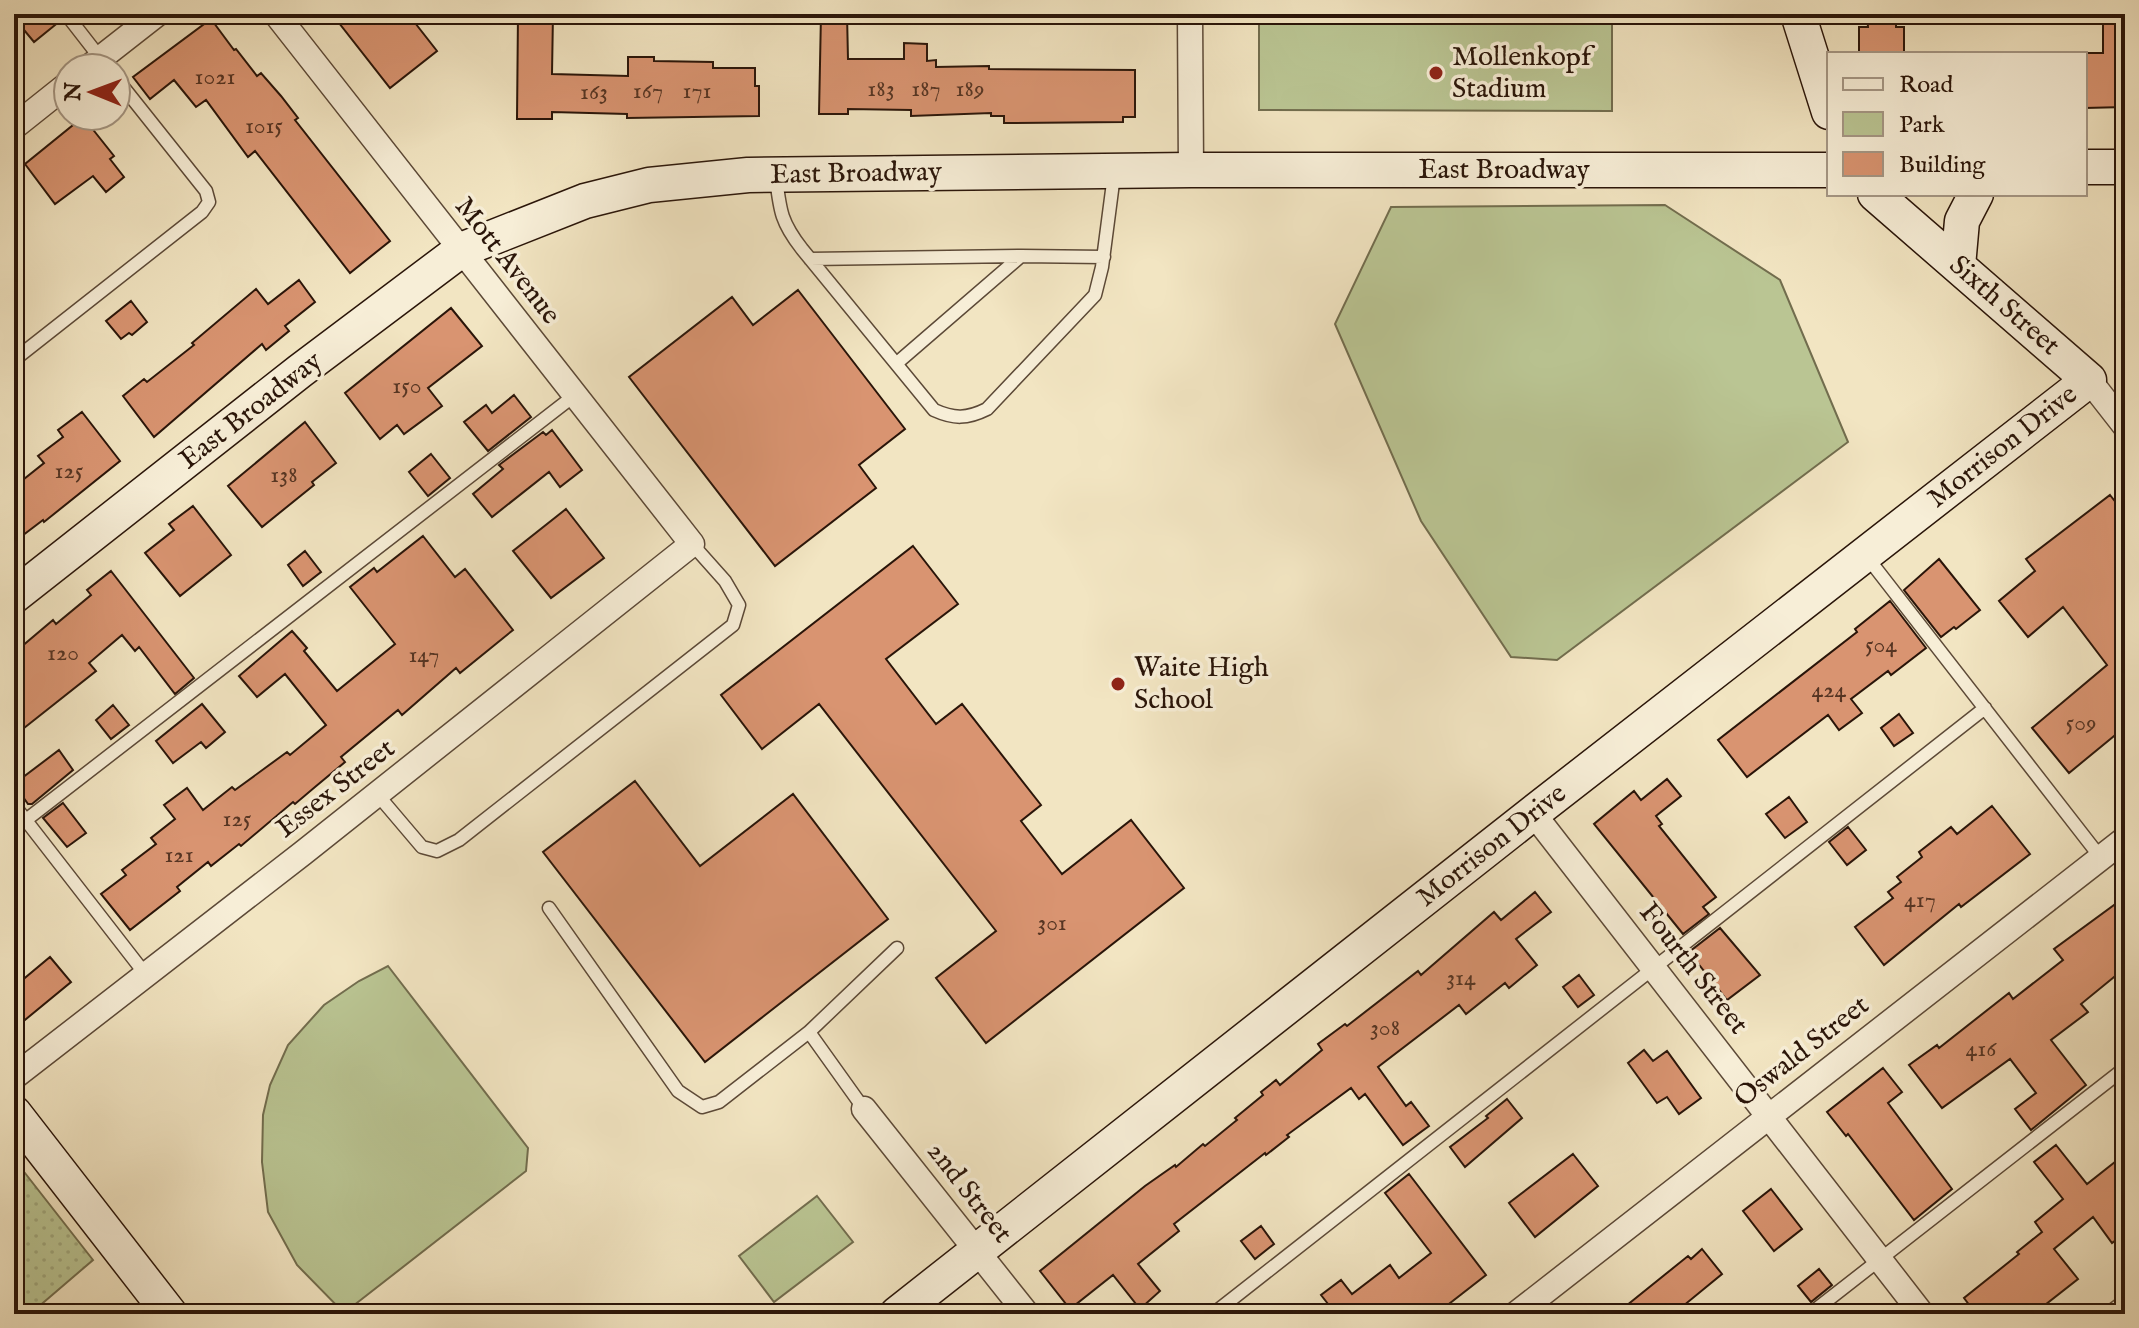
<svg xmlns="http://www.w3.org/2000/svg" width="2139" height="1328" font-family="'IM FELL English',serif">
<style>
.green{fill:#bac593;stroke:#726d4e;stroke-width:2}
.park{fill:url(#park-dots);stroke:#726d4e;stroke-width:2}
.building{fill:#d99471;stroke:#2a1509;stroke-width:2}
.lines{fill:none;stroke-linecap:round;stroke-linejoin:round}
.lane-casing{stroke:#5c4937;stroke-width:15}
.street-casing{stroke:#5c4937;stroke-width:27}
.secondary-casing{stroke:#2a1509;stroke-width:37}
.lane{stroke:#f7eed7;stroke-width:12}
.street{stroke:#f7eed7;stroke-width:24}
.secondary{stroke:#f7eed7;stroke-width:34}
.poi-dot{fill:#8f2418;stroke:#f7eed7;stroke-width:3}
.labels{text-anchor:middle;dominant-baseline:central;stroke-width:7;stroke-linejoin:round;paint-order:stroke}
.number-label{font-size:24px;fill:#563523}
.poi-label{font-size:28px;fill:#2a1509;stroke:#f7eed7;text-anchor:start}
.street-label{font-size:28px;fill:#2a1509;stroke:#f7eed7}
</style>
<defs>
<pattern id="park-dots" width="8" height="8" patternUnits="userSpaceOnUse" patternTransform="scale(2)"><rect width="8" height="8" fill="#bac593"/><path d="M2 2h.1M6 6h.1" fill="none" stroke="#a0a87d" stroke-width="1.8" stroke-linecap="round"/></pattern>
</defs>
<rect width="100%" height="100%" fill="#f2e5c2"/>
<filter id="stains"><feTurbulence type="fractalNoise" baseFrequency=".0025" numOctaves="4"/><feColorMatrix values="0 0 0 0 .2 0 0 0 0 .09 0 0 0 0 .02 0 0 0 .5 -.17"/></filter>
<radialGradient id="worn" r=".72"><stop offset=".6" stop-color="#630" stop-opacity="0"/><stop offset="1" stop-color="#630" stop-opacity=".3"/></radialGradient>
<path class="green" d="M1259 14H1612V111L1259 110Z
M1665 205 1780 280 1848 442 1557 660 1511 657 1421 521 1335 324 1391 207Z
M388 966 528 1148 526 1171 344 1313 297 1265 268 1212 262 1162 263 1115 270 1085 288 1045 324 1005 359 981Z
M817 1196 853 1242 774 1302 739 1256Z"/>
<path class="park" d="M14 1159 93 1260 30 1314H14Z"/>
<path class="building" d="M14 14H57L60 21 34 42 14 18Z
M332 14H408L437 51 390 88Z
M518 14H553L552 74 628 76V57H654V61L713 62V68H755V86H759V116L627 118V114L552 112V119H517Z
M821 14H847L848 59H904V43L927 44V61L936 60V67L989 66V69L1135 70V117H1123V122L1004 123V116H991V113L911 116V110L848 109V114H819Z
M1867 14H1896V27H1904V54L1859 53V27H1868Z
M2103 14H2125V107L2085 108V53H2103Z
M211 19 234 50 236 49 257 76 261 73 281 96 298 118 295 120 390 241 350 273 255 151 248 157 206 100 196 107 174 80 150 99 133 77Z
M83 117 114 156 110 159 124 177 106 192 93 176 55 204 25 164Z
M299 280 315 302 285 326 289 331 266 350 262 344 154 437 123 396 144 379 147 382 194 345 192 343 256 289 268 304Z
M798 290 905 429 859 465 876 488 775 566 629 377 732 297 753 325Z
M131 301 147 322 132 335 129 333 121 339 106 321Z
M451 308 482 346 428 388 442 406 404 434 397 425 380 439 345 393Z
M514 395 531 417 488 451 464 422 486 405 492 413Z
M82 412 120 461 44 522 43 520 14 542V487L44 463 38 456 63 437 58 430Z
M305 422 336 463 312 482 314 485 262 527 228 486Z
M552 430 582 470 560 487 549 472 492 517 473 494 503 469 499 465 543 432 546 435Z
M431 454 450 478 428 496 409 472Z
M2110 495 2125 514V727L2069 773 2032 728 2107 665 2063 607 2028 637 1999 601 2035 571 2026 559Z
M193 506 231 555 180 596 145 553 174 530 169 524Z
M566 509 604 558 551 598 513 551Z
M423 536 455 577 465 569 513 630 460 673 456 668 402 715 398 710 341 757 345 762 315 787 295 804 293 802 241 846 239 844 211 866 208 862 177 887 180 891 130 930 101 894 126 875 122 870 156 844 151 838 175 819 164 805 187 788 203 810 232 787 235 790 287 752 290 755 326 725 285 674 257 697 239 676 292 631 307 648 304 651 337 691 395 644 350 587 374 568 377 572Z
M913 546 958 604 886 659 936 724 962 704 1041 805 1021 821 1062 874 1131 820 1184 888 986 1043 936 978 996 931 819 704 762 749 721 695Z
M305 551 321 572 303 586 288 565Z
M1939 559 1980 610 1956 629 1954 627 1941 637 1904 590Z
M111 571 194 678 175 694 139 647 135 651 122 635 89 663 96 671 14 736V653L53 620 56 624 91 595 87 590Z
M1890 601 1926 648 1891 675 1888 671 1851 699 1862 713 1839 730 1828 715 1747 777 1718 740 1857 632 1855 629Z
M202 704 225 732 206 748 201 742 173 763 156 741Z
M113 705 129 725 111 739 96 720Z
M1899 714 1913 733 1894 746 1881 728Z
M59 750 73 770 32 804H28L14 784Z
M1667 779 1681 796 1656 816 1662 824 1659 826 1716 897 1703 907 1709 914 1683 934 1594 824 1634 791 1641 800Z
M635 781 700 866 793 794 888 919 705 1062 543 852Z
M1789 797 1807 822 1785 838 1766 814Z
M63 803 86 833 67 847 43 818Z
M1992 806 2030 854 1961 907 1959 904 1884 965 1855 927 1893 898 1888 892 1901 882 1897 877 1922 857 1919 852 1951 827 1957 834Z
M1848 827 1866 850 1847 865 1829 842Z
M1535 892 1551 912 1516 939 1537 965 1509 988 1505 983 1466 1014 1459 1005 1378 1067 1406 1106 1411 1102 1429 1126 1403 1145 1365 1094 1359 1099 1351 1088 1287 1135 1289 1137 1266 1155 1265 1153 1174 1224 1179 1231 1138 1264 1160 1291 1140 1309 1113 1275 1070 1309 1040 1271 1145 1186 1175 1165 1176 1167 1203 1144 1205 1146 1237 1120 1235 1118 1263 1095 1261 1092 1276 1080 1280 1085 1322 1050 1318 1044 1345 1024 1347 1026 1418 971 1421 975 1494 912 1501 920Z
M2125 897V968L2081 1004 2088 1012 2051 1040 2086 1085 2031 1130 2015 1109 2036 1093 2010 1059 1942 1108 1909 1065 1937 1045 1939 1048 2009 993 2013 999 2063 960 2054 949Z
M1720 928 1760 975 1727 1000 1689 952Z
M50 957 71 982 14 1029V987Z
M1579 975 1594 995 1578 1007 1563 987Z
M1644 1050 1653 1061 1667 1051 1701 1098 1679 1114 1667 1097 1657 1103 1628 1063Z
M1883 1068 1902 1092 1888 1103 1952 1189 1914 1220 1848 1134 1846 1136 1827 1112Z
M1507 1099 1522 1118 1465 1167 1450 1147 1488 1118 1486 1116Z
M2056 1145 2087 1184 2125 1154V1233L2112 1243 2093 1217 2054 1249 2078 1279 2045 1305 2052 1314H1976L1964 1298 2019 1254 2017 1252 2042 1232 2035 1222 2063 1199 2034 1162Z
M1573 1154 1598 1186 1535 1237 1509 1203Z
M1409 1174 1486 1275 1436 1314H1326L1332 1309 1321 1295 1341 1280 1352 1294 1390 1265 1399 1278 1431 1253 1385 1193Z
M1771 1189 1802 1229 1774 1251 1743 1211Z
M1261 1226 1274 1244 1255 1259 1241 1241Z
M1702 1249 1722 1274 1683 1306 1690 1314H1616L1688 1256 1691 1259Z
M1819 1269 1832 1285 1811 1302 1798 1286Z"/>
<g class="lines">
<defs>
<path id="lane" d="M66 14 108 68
M776 178C780 211 781 222 802 249L934 410C954 419 967 419 987 409L1095 295 1102 267 1114 175
M810 259 1021 256
M14 360 202 212 209 202 206 191 116 78
M897 363 1021 256 1104 257
M1867 557 2101 858
M377 794 422 847 437 851 459 840 733 625 739 605 725 581 692 544
M14 805 146 975
M26 820 575 395
M549 908 678 1091 702 1107 719 1102 809 1032 864 1109
M809 1032 897 948
M1213 1314 1985 708
M1810 1314 2125 1068"/>
<path id="street" d="M1190 14 1191 170
M88 68 157 14
M14 127 68 84
M2089 380 2125 426
M1533 813 1922 1314
M14 1077 303 853 692 544 276 14
M864 1109 1027 1314
M1516 1314 2125 839
M2117 1314 2125 1308"/>
<path id="secondary" d="M1798 14 1829 112
M2085 167H2125
M1958 266 1962 221 1976 194
M14 596 300 371 461 250 585 201 649 185 748 175 1191 170H1829
M14 1113 170 1314
M897 1314 1533 813 2089 380 1875 194"/>
</defs>
<use href="#lane" class="lane-casing"/>
<use href="#street" class="street-casing"/>
<use href="#secondary" class="secondary-casing"/>
<use href="#lane" class="lane"/>
<use href="#street" class="street"/>
<use href="#secondary" class="secondary"/>
</g>
<g class="poi-dot">
<circle cx="1436" cy="73" r="8"/>
<circle cx="1118" cy="684" r="8"/>
</g>
<g class="labels">
<g class="number-label">
<text x="215" y="77">1021</text>
<text x="881" y="89">183</text>
<text x="926" y="89">187</text>
<text x="970" y="89">189</text>
<text x="648" y="91">167</text>
<text x="697" y="91">171</text>
<text x="594" y="92">163</text>
<text x="264" y="126">1015</text>
<text x="407" y="386">150</text>
<text x="69" y="471">125</text>
<text x="284" y="475">138</text>
<text x="1881" y="645">504</text>
<text x="63" y="653">120</text>
<text x="424" y="655">147</text>
<text x="1829" y="690">424</text>
<text x="2081" y="723">509</text>
<text x="237" y="819">125</text>
<text x="179" y="855">121</text>
<text x="1920" y="900">417</text>
<text x="1052" y="923">301</text>
<text x="1461" y="978">314</text>
<text x="1385" y="1028">308</text>
<text x="1981" y="1049">416</text>
</g>
<g class="poi-label">
<text x="1452" y="57">Mollenkopf<tspan x="1452" dy="32">Stadium</tspan></text>
<text x="1134" y="668">Waite High<tspan x="1134" dy="32">School</tspan></text>
</g>
<g class="street-label">
<text x="1504" y="170">East Broadway</text>
<text transform="translate(856 174) rotate(-1)">East Broadway</text>
<text transform="translate(507 261) rotate(52)">Mott Avenue</text>
<text transform="translate(2004 306) rotate(41)">Sixth Street</text>
<text transform="translate(251 411) rotate(-38)">East Broadway</text>
<text transform="translate(2003 447) rotate(-38)">Morrison Drive</text>
<text transform="translate(336 789) rotate(-38)">Essex Street</text>
<text transform="translate(1492 846) rotate(-38)">Morrison Drive</text>
<text transform="translate(1693 969) rotate(52)">Fourth Street</text>
<text transform="translate(1802 1052) rotate(-38)">Oswald Street</text>
<text transform="translate(969 1193) rotate(52)">2nd Street</text>
</g>
</g>
<rect width="2139" height="1328" fill="none" stroke="#f2e5c2" stroke-width="48"/>
<rect x="16" y="16" width="2107" height="1296" fill="none" stroke="#2a1509" stroke-width="4"/>
<rect x="24" y="24" width="2091" height="1280" fill="none" stroke="#2a1509" stroke-width="2"/>
<rect x="1827" y="52" width="260" height="144" fill="#f7eed7" stroke="#a59785" stroke-width="2"/>
<rect x="1843" y="78" width="40" height="12" fill="#f7eed7" stroke="#a59785" stroke-width="2"/>
<text x="1899" y="92" font-size="24" fill="#2a1509">Road</text>
<rect x="1843" y="112" width="40" height="24" fill="#bac593" stroke="#a59785" stroke-width="2"/>
<text x="1899" y="132" font-size="24" fill="#2a1509">Park</text>
<rect x="1843" y="152" width="40" height="24" fill="#d99471" stroke="#a59785" stroke-width="2"/>
<text x="1899" y="172" font-size="24" fill="#2a1509">Building</text>
<g transform="translate(92 92) rotate(271)"><circle r="38" fill="#f7eed7" stroke="#a59785" stroke-width="2"/>
<path d="M0-6L14 30L0 20L-14 30Z" fill="#8f2418"/>
<text y="-12" font-size="22" font-weight="bold" text-anchor="middle" fill="#2a1509">N</text>
</g>
<rect width="100%" height="100%" filter="url(#stains)"/>
<rect width="100%" height="100%" fill="url(#worn)"/>
</svg>
